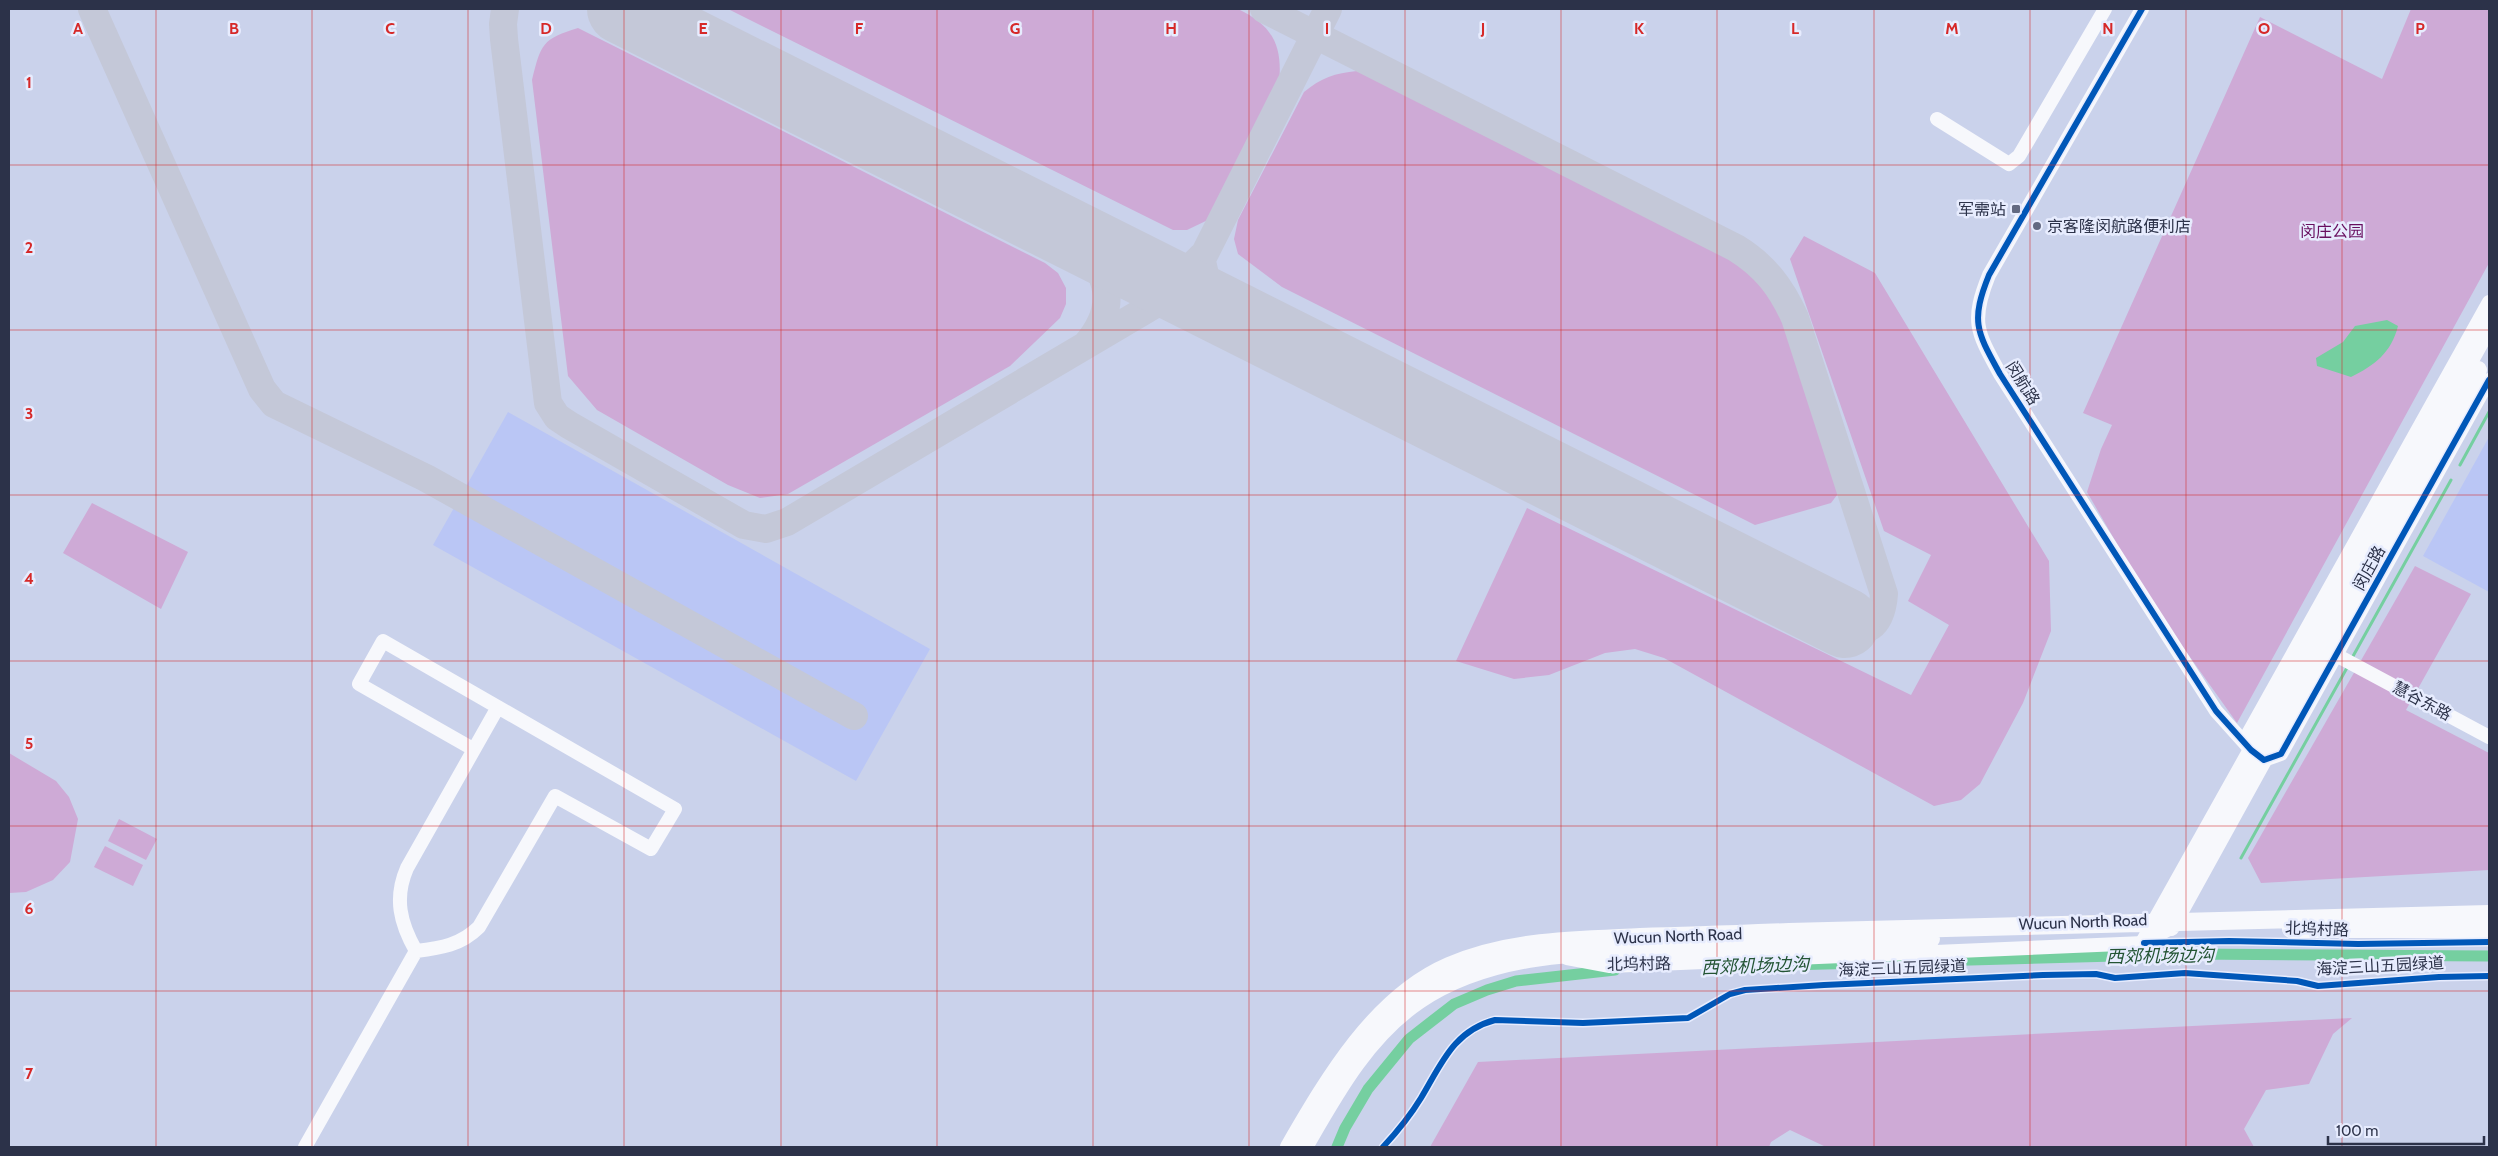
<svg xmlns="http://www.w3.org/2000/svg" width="2498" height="1156" font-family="Cabin,'Noto Sans SC',sans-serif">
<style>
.built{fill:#bac6f5}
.green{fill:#ceaad6}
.water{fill:#75cfa0}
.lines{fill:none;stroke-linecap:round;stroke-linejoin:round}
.stream{stroke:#75cfa0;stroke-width:3}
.canal{stroke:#75cfa0;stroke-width:11}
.taxiway{stroke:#c4c8d8;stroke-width:28}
.runway{stroke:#c4c8d8;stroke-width:70}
.minor{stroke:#f7f8fc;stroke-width:14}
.major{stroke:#f7f8fc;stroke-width:18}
.cycleway-casing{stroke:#e7ecfe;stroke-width:9}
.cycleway{stroke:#0057b8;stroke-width:6}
.grid{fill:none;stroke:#d62828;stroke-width:1;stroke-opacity:0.55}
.poi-dot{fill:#636a82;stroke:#e7ecfe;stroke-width:2}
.labels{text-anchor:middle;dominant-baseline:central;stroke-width:5;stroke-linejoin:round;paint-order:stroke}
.poi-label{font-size:16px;fill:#2c3249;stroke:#e7ecfe;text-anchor:end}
.park-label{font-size:16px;fill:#680e5f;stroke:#e7ecfe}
.street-label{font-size:16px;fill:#2c3249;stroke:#e7ecfe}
.water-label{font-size:18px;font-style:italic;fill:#235434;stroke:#e7ecfe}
.grid-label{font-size:16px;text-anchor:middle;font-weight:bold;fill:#d62828;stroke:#e7ecfe;stroke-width:5;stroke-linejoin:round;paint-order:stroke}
</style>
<rect width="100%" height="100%" fill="#cad2eb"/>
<path class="built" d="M508 412 930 649 856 781 433 545Z
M2489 437V592L2423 556Z"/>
<path class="green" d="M728 9H1238C1272 25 1283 45 1279 83L1212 218 1187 230H1173Z
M2411 9H2489V263L2237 723 2150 601 2087 492 2101 449 2112 425 2083 413 2260 17 2382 79Z
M578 28 1045 263 1058 273 1066 288V304L1060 318 1010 366 788 494 760 498 728 485 597 410 568 376 532 80C541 44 542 39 578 28Z
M1357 71 1376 76 1734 257C1756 275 1772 293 1787 317L1841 483 1840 491 1831 503 1755 525 1282 287 1238 254 1234 239 1238 220 1304 92C1321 78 1335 73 1357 71Z
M1804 236 1875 273 2049 561 2051 631 2023 703 1980 784 1961 800 1934 806 1664 658 1635 649 1605 653 1549 675 1514 679 1456 661 1527 508 1911 695 1949 625 1908 601 1931 555 1884 531 1790 259Z
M92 503 188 552 161 609 63 553Z
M2415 566 2471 594 2406 710 2489 753V870L2261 883 2248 858Z
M9 753 56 781 69 797 78 819 70 862 53 880 26 892 9 893Z
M119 819 157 839 146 860 108 841Z
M105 846 143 865 133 886 94 867Z
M2352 1018 2333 1034 2309 1084 2266 1090 2244 1129 2254 1147H1826L1790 1130 1771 1142 1769 1147H1430L1478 1062Z"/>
<path class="water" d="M2387 320 2398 326C2391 353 2375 365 2351 377L2317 366 2316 358 2343 342 2355 326Z"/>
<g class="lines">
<path class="stream" d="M2460 465 2489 412
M2352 658 2451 480
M2241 858 2348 666"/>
<path class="canal" d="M1789 965 2190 954 2489 956
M1337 1147 1345 1128 1368 1089 1409 1039 1454 1004 1487 990 1516 981 1615 970"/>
<path class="taxiway" d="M92 9 262 389 274 404 426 478 854 716
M505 9 503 24 504 39 548 403 557 417 569 425 744 525 766 529 787 522 1181 289 1196 271 1328 9
M1264 9 1736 248C1765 266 1781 287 1795 318L1884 594C1883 607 1879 629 1861 629 1856 628 1850 624 1845 623
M1079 238C1108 276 1120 305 1086 345
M1146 272C1169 273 1185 276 1201 257L1208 288 1223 310"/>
<path class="runway" d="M622 9 1845 623"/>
<path class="minor" d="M2142 9 1989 275C1970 322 1977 332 2000 374L2216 711 2251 750 2264 760 2281 754 2489 380
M1937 119 2009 164 2019 156 2105 9
M2336 655 2489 737
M2251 750 2248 734 2489 302
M416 951C441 948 461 945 479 927L555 796 651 849 675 809 383 641 359 684 473 749
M416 951C400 923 394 898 407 868L498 707
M1567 958 1610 966 2144 943 2169 929
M305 1147 416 951"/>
<path class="major" d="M2171 927 2478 370
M2291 929H2489
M2144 943 2489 326
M1289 1147C1328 1080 1375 998 1449 966 1509 940 1576 940 1640 937 1690 936 1740 934 1789 932 2023 924 2256 918 2489 914
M1304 1147C1335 1093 1366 1036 1419 1000 1501 945 1609 952 1704 949 1780 945 1855 942 1931 939"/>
<defs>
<path id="cycleway" d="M2142 9 1989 275C1970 322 1977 332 2000 374L2216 711 2251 750 2264 760 2281 754 2489 380
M2144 943 2229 941 2358 944 2489 942
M1383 1147C1397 1132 1410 1116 1421 1098 1441 1065 1453 1031 1495 1020L1583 1023 1688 1018 1730 994 1745 990 1824 985 2043 975 2096 974 2115 978 2185 973 2297 981 2318 986 2439 977 2489 976"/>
</defs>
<use href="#cycleway" class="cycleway-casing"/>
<use href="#cycleway" class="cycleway"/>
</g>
<path class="grid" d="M156 9V1147M312 9V1147M468 9V1147M624 9V1147M781 9V1147M937 9V1147M1093 9V1147M1249 9V1147M1405 9V1147M1561 9V1147M1717 9V1147M1874 9V1147M2030 9V1147M2186 9V1147M2342 9V1147M9 165H2489M9 330H2489M9 495H2489M9 661H2489M9 826H2489M9 991H2489"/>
<g class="poi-dot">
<rect x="2011" y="204" width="10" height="10" rx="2.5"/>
<circle cx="2037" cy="226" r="5"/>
</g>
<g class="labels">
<g class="poi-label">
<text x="2006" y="209">军需站</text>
<text x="2047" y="226" text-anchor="start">京客隆闵航路便利店</text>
</g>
<g class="park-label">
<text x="2332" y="231">闵庄公园</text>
</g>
<g class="street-label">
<text transform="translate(2023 383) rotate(58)">闵航路</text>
<text transform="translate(2369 568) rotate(-61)">闵庄路</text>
<text transform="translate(2422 701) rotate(28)">慧谷东路</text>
<text transform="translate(2083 922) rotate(-2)">Wucun North Road</text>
<text transform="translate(2317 929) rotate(2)">北坞村路</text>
<text transform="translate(1678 936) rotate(-2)">Wucun North Road</text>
<text transform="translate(1639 964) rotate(-1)">北坞村路</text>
<text transform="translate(2380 966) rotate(-3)">海淀三山五园绿道</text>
<text transform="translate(1902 968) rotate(-2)">海淀三山五园绿道</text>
</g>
<g class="water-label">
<text transform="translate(2160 956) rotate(-1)">西郊机场边沟</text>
<text transform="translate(1755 966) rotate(-2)">西郊机场边沟</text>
</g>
</g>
<g class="grid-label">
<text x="78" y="34">A</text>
<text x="234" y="34">B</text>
<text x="390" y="34">C</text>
<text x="546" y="34">D</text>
<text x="703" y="34">E</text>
<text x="859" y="34">F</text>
<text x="1015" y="34">G</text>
<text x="1171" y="34">H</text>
<text x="1327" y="34">I</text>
<text x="1483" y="34">J</text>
<text x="1639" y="34">K</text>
<text x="1795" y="34">L</text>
<text x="1952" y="34">M</text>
<text x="2108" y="34">N</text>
<text x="2264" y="34">O</text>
<text x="2420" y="34">P</text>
<text x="29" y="88">1</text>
<text x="29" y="253">2</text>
<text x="29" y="419">3</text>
<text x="29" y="584">4</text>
<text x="29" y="749">5</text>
<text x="29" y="914">6</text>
<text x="29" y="1079">7</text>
</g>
<rect width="2498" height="1156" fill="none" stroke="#2c3249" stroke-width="20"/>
<path d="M2328 1136v8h156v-8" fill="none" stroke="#2c3249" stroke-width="2.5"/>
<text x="2336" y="1136" font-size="15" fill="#2c3249" stroke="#e7ecfe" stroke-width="4" paint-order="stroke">100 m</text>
</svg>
